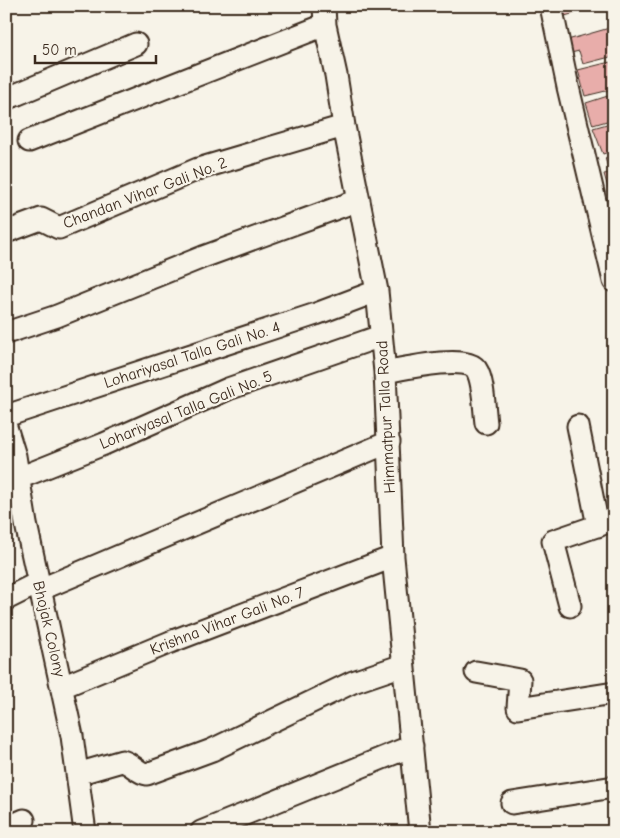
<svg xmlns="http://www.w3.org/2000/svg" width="620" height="838" font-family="'Comic Neue',sans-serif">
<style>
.building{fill:#e8adaa;stroke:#3b2a1e}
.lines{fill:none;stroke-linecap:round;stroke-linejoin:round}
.minor-casing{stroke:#3b2a1e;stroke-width:25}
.minor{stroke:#f7f3e8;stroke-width:21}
.labels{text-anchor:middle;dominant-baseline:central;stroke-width:4.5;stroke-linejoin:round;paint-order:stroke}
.street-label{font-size:16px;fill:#3b2a1e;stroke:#f7f3e8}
</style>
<rect width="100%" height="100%" fill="#f7f3e8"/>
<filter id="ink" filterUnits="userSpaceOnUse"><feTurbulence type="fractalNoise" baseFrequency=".02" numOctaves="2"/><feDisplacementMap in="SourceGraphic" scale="10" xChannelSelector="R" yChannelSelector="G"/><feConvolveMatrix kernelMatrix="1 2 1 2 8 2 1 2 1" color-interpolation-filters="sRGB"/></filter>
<g filter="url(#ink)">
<path class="building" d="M563 6H598L565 16Z
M613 27 614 56 583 64 579 51 567 54 564 41Z
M610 62 614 75V89L585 96 578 70Z
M614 94V119L593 125 586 103Z
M614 122V150L603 154 593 128Z
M614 155V197L611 198 604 174 610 173 605 158Z"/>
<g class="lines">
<defs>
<path id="minor" d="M324 6 325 25 336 75 344 126 377 291 385 372 393 557 420 832
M551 6 568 87 614 281
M6 99 136 44
M29 141 325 25
M6 232 41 219 59 228 198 169 344 126
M6 333 57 316 203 257 359 200
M385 372C402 369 466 354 476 369 484 381 484 409 486 423
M6 416 316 314 377 291
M578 426 598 526
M6 427 15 456 26 524 72 736 85 832
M19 478 104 444 228 389 381 336
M39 590 389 442
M6 599 38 583
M570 606 553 541 614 520
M476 672 520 680 518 708 614 693
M62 687 173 641 393 557
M77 774 122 761C132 763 137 773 147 774L212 750 353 682 403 665
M512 803 614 787
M6 828 24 820
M201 832 412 746"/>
</defs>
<use href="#minor" class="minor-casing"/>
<use href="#minor" class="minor"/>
</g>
</g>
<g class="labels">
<g class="street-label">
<text transform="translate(145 193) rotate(-21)">Chandan Vihar Gali No. 2</text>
<text transform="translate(192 355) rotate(-18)">Lohariyasal Talla Gali No. 4</text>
<text transform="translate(186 410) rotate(-22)">Lohariyasal Talla Gali No. 5</text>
<text transform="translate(386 417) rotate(-93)">Himmatpur Talla Road</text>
<text transform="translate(227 621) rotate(-21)">Krishna Vihar Gali No. 7</text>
<text transform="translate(49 629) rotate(77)">Bhojak Colony</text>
</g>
</g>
<rect width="620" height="838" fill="none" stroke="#f7f3e8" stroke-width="25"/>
<rect x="12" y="12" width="595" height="813" fill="none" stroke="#3b2a1e" stroke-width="2" filter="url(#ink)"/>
<path d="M35 55v8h121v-8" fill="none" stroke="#3b2a1e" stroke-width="2.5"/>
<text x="42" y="55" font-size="15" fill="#3b2a1e" stroke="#f7f3e8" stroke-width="4" paint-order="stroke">50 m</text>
</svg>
